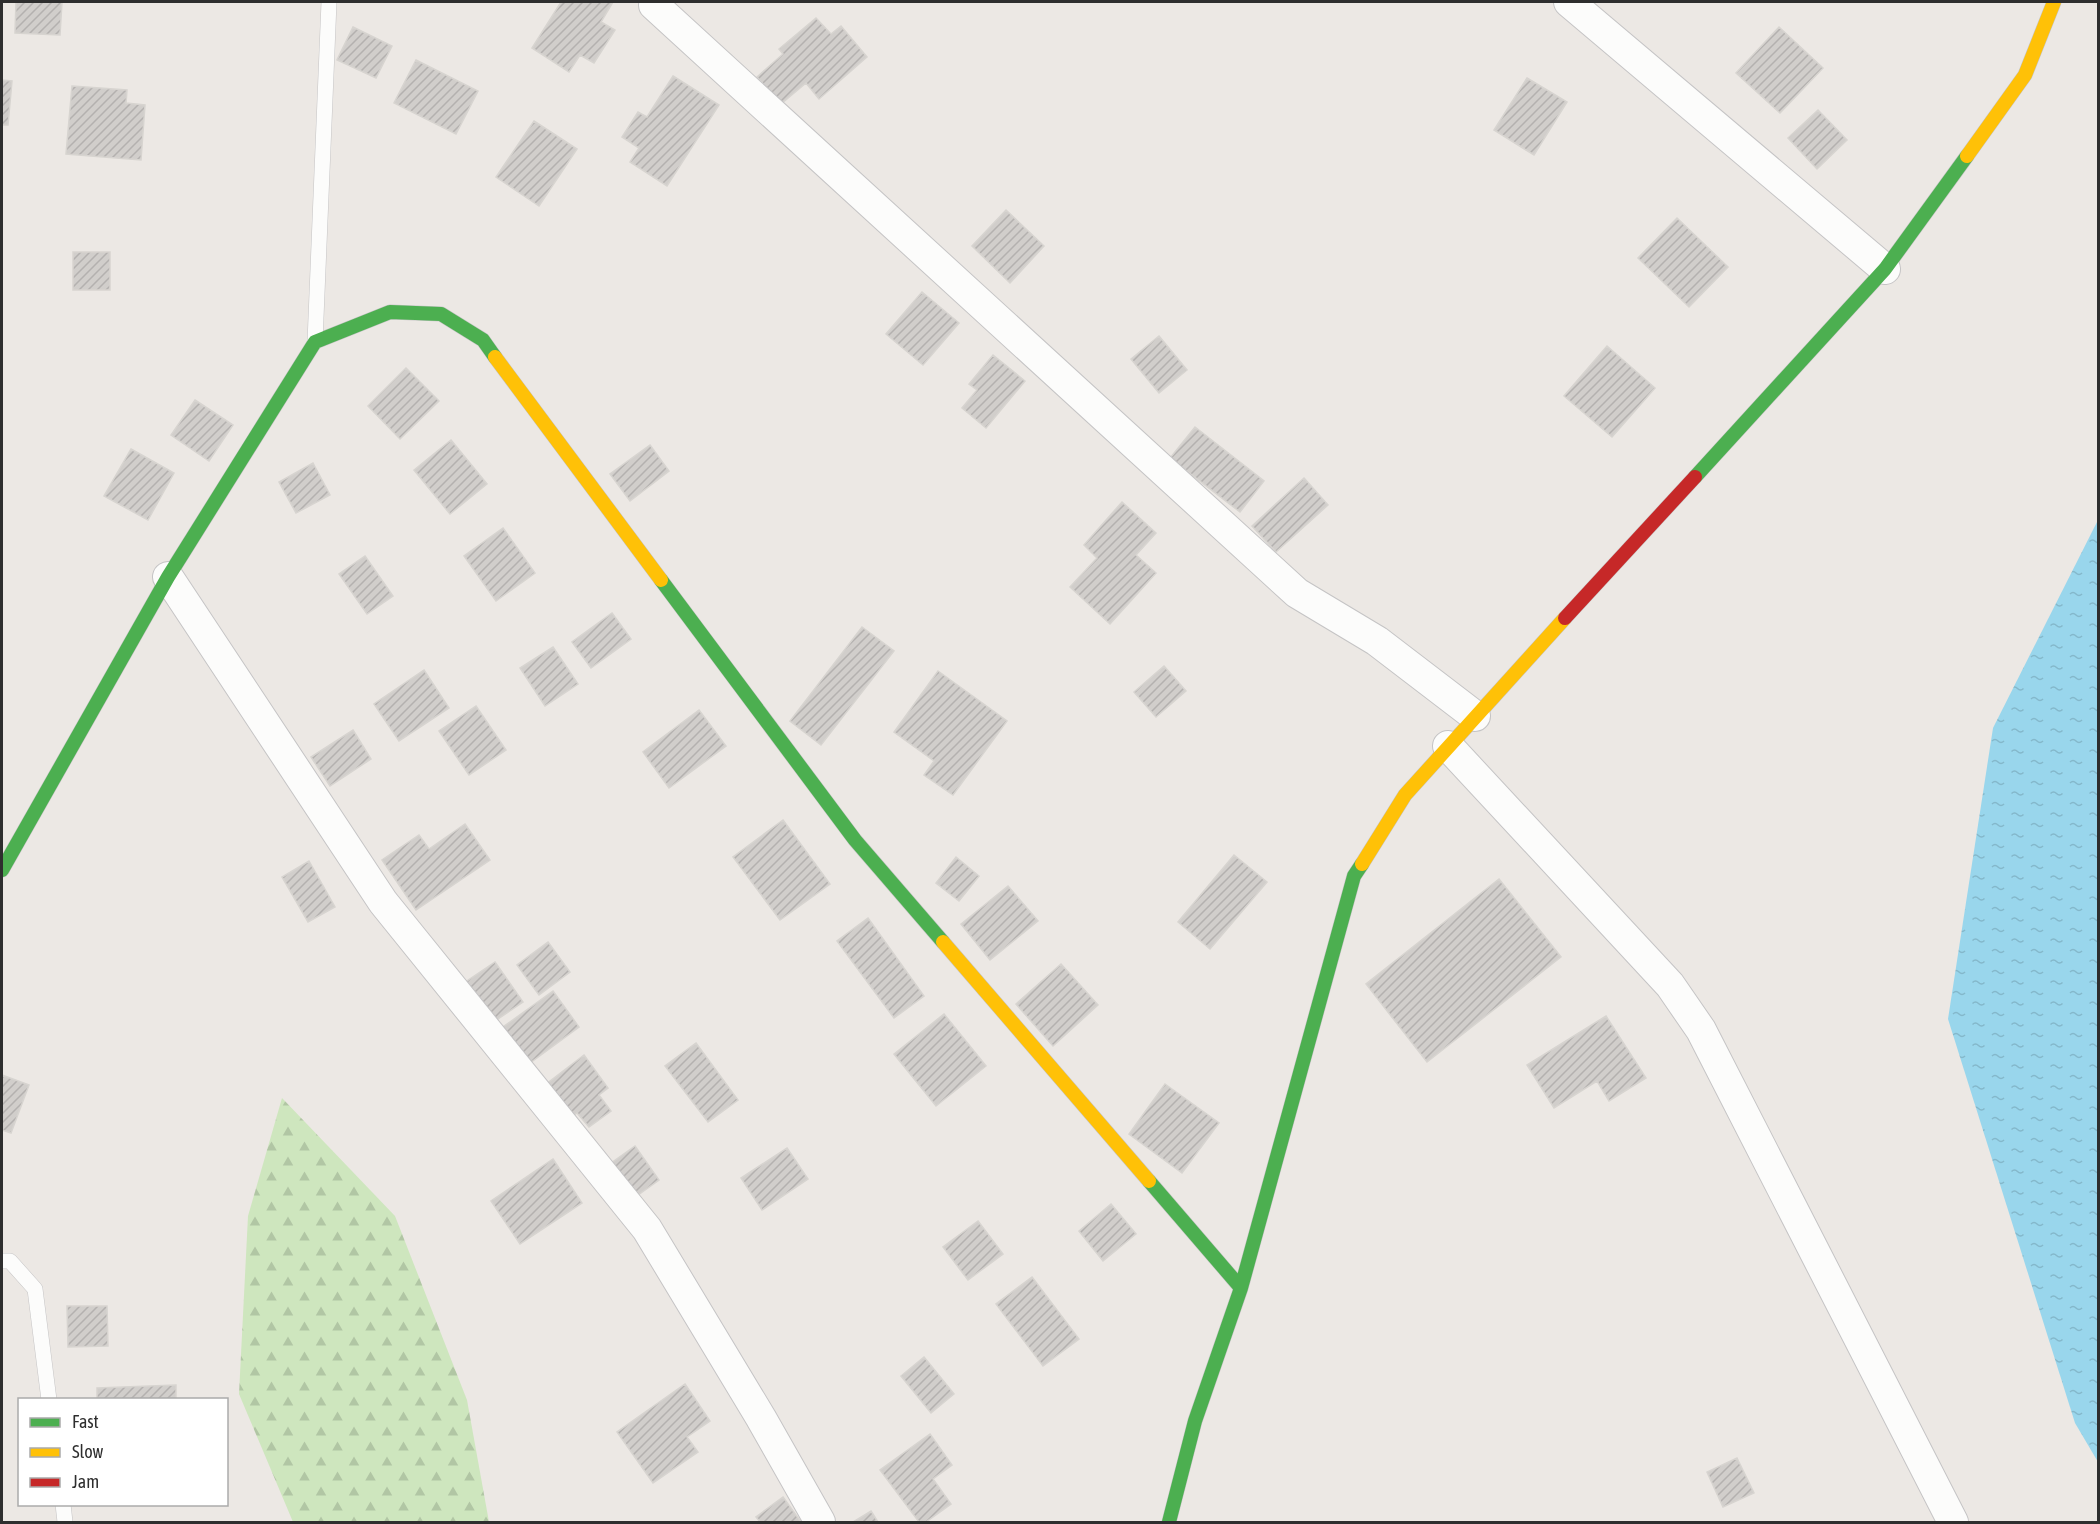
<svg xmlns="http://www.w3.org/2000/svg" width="2100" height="1524" font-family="'Asap Condensed',sans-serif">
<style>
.forest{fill:url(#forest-firs)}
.water{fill:url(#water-ripples)}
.building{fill:url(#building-hatch);stroke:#d7d4d0;stroke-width:1.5}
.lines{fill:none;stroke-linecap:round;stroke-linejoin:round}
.lane-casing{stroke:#c5c4c5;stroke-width:16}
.street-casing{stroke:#c5c4c5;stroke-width:32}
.fast-casing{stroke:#c5c4c5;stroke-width:15}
.slow-casing{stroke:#c5c4c5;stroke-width:15}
.jam-casing{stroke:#c5c4c5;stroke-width:15}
.lane{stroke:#fcfcfb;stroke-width:15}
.street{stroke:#fcfcfb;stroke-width:30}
.fast{stroke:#4caf50;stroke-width:14}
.slow{stroke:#ffc107;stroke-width:14}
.jam{stroke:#c62828;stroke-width:14}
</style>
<defs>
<pattern id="forest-firs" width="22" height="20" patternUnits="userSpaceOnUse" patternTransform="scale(1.5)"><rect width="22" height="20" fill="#cee6be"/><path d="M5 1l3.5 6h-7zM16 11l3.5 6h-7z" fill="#b1c6a4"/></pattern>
<pattern id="water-ripples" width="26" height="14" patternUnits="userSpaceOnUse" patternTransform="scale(1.5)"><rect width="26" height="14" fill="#99d6ec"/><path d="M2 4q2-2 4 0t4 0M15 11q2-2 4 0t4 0" fill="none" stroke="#84b8cb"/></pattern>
<pattern id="building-hatch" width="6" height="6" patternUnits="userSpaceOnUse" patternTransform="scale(1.5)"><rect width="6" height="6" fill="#d1cecb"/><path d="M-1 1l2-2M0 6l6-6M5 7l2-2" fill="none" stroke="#b4b1af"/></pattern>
</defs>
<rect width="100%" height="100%" fill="#ece8e4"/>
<path class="forest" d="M282 1098 395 1216 467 1400 489 1522H293L239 1394 248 1216Z"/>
<path class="water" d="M2098 520V1462L2075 1423 1948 1019 1993 728Z"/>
<path class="building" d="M16 2H62L60 35 15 33Z
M561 2H613L601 22 615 30 594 63 580 55 569 72 532 48Z
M816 18 831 34 841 26 867 57 819 99 806 83 781 104 757 77 783 54 779 49Z
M353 27 392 46 376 78 337 60Z
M1779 27 1823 68 1780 113 1736 73Z
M416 60 478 91 456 134 394 103Z
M673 76 719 105 667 186 630 162 639 148 622 137 638 112 647 117Z
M1527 78 1567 102 1534 155 1494 130Z
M2 80 12 81 8 125H2Z
M72 86 127 90 126 103 145 105 141 160 66 154Z
M1818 110 1847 140 1817 169 1788 138Z
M534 121 577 149 539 206 496 177Z
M1006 210 1044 246 1010 283 972 246Z
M1677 218 1728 267 1689 307 1638 258Z
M73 252H110V290H73Z
M922 292 959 323 923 365 886 334Z
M1159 336 1187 370 1159 393 1131 359Z
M1607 346 1655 388 1612 437 1564 396Z
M993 355 1025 381 986 428 962 408 977 390 969 384Z
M406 368 439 401 400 439 368 406Z
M195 400 233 425 209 461 171 435Z
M1195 427 1264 481 1240 512 1170 458Z
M451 440 487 484 450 514 414 470Z
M650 445 669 471 630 501 610 474Z
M131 449 174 473 148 520 104 496Z
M313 463 330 495 296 513 279 482Z
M1304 478 1328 505 1276 552 1252 526Z
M1122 502 1156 533 1136 555 1156 573 1110 624 1070 587 1097 558 1084 545Z
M503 528 535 573 496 601 464 556Z
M365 556 393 596 367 614 339 574Z
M612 613 631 639 591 668 572 642Z
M862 627 894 651 821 745 790 721Z
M553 647 578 684 545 706 520 668Z
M1164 666 1186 691 1156 717 1134 692Z
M424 670 449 708 399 741 374 704Z
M938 671 1007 721 953 795 924 775 934 761 894 732Z
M476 706 506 750 469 775 439 731Z
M699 710 726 746 669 788 643 752Z
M353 730 371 759 330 786 311 757Z
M783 820 830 884 780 920 733 857Z
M465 824 490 860 416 910 382 860 419 835 429 849Z
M1234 855 1267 882 1210 949 1178 922Z
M956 857 979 876 959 901 936 883Z
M309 861 335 907 308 922 282 877Z
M1499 879 1561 957 1427 1062 1366 984Z
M1008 886 1038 921 990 960 961 924Z
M868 918 924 996 894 1018 837 941Z
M548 942 570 972 539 995 517 965Z
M495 962 523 1002 492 1023 464 983Z
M1061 964 1098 1005 1053 1046 1016 1004Z
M553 991 579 1027 530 1063 503 1027Z
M944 1014 986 1066 936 1106 894 1054Z
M1606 1016 1646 1078 1609 1101 1597 1081 1554 1108 1527 1065Z
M696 1043 738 1100 708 1122 665 1066Z
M584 1055 608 1088 599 1095 611 1111 589 1127 577 1113 570 1118 545 1085Z
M2 1075 29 1085 11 1133 2 1130Z
M1165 1084 1219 1123 1182 1173 1129 1134Z
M635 1146 659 1180 631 1200 607 1166Z
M787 1148 808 1179 762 1210 741 1178Z
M553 1159 582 1203 520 1244 491 1201Z
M1111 1204 1136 1234 1103 1261 1079 1231Z
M978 1221 1003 1254 968 1280 943 1247Z
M1032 1277 1079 1339 1043 1366 996 1304Z
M67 1306H107L108 1346 68 1347Z
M924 1357 954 1394 931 1413 901 1376Z
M685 1384 710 1421 687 1437 698 1452 653 1483 617 1432Z
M176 1385V1400H97V1388Z
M930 1434 952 1465 933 1479 951 1504 926 1522H919L880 1470Z
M1737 1458 1754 1493 1723 1507 1707 1472Z
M783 1497 801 1522H760L756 1517Z
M871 1511 878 1522H853Z"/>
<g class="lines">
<defs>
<path id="lane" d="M315 342 329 2
M2 1261H10L35 1289 49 1400
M63 1504 65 1522"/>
<path id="street" d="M1569 2 1885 269
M654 5 1297 593 1377 641 1475 716
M168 577 383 902 647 1229 761 1418 820 1522
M1448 746 1670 985 1701 1030 1953 1522"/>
<path id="fast" d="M1695 477 1885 269 1967 156
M661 580 855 840 943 942
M2 870 168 577 315 342 390 312 441 314 483 340 495 357
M1149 1181 1241 1288
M1169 1522 1195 1421 1241 1288 1354 876 1362 864"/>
<path id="slow" d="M1967 156 2025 75 2054 2
M495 357 661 580
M1362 864 1405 795 1565 618
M943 942 1149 1181"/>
<path id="jam" d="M1565 618 1695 477"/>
</defs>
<use href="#lane" class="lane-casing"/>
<use href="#street" class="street-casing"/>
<use href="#fast" class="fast-casing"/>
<use href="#slow" class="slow-casing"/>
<use href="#jam" class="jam-casing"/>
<use href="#lane" class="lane"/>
<use href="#street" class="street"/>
<use href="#fast" class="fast"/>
<use href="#slow" class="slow"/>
<use href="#jam" class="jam"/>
</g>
<rect width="2100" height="1524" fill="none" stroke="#2e2e2e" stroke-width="6"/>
<rect x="18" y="1398" width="210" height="108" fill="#ffffff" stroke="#ababab" stroke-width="1.5"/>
<rect x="30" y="1418" width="30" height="9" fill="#4caf50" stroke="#ababab" stroke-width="1.5"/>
<text x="72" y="1428" font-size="18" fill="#2e2e2e">Fast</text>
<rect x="30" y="1448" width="30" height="9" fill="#ffc107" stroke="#ababab" stroke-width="1.5"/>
<text x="72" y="1458" font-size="18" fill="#2e2e2e">Slow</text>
<rect x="30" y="1478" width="30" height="9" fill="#c62828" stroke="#ababab" stroke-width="1.5"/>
<text x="72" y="1488" font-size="18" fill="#2e2e2e">Jam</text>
</svg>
